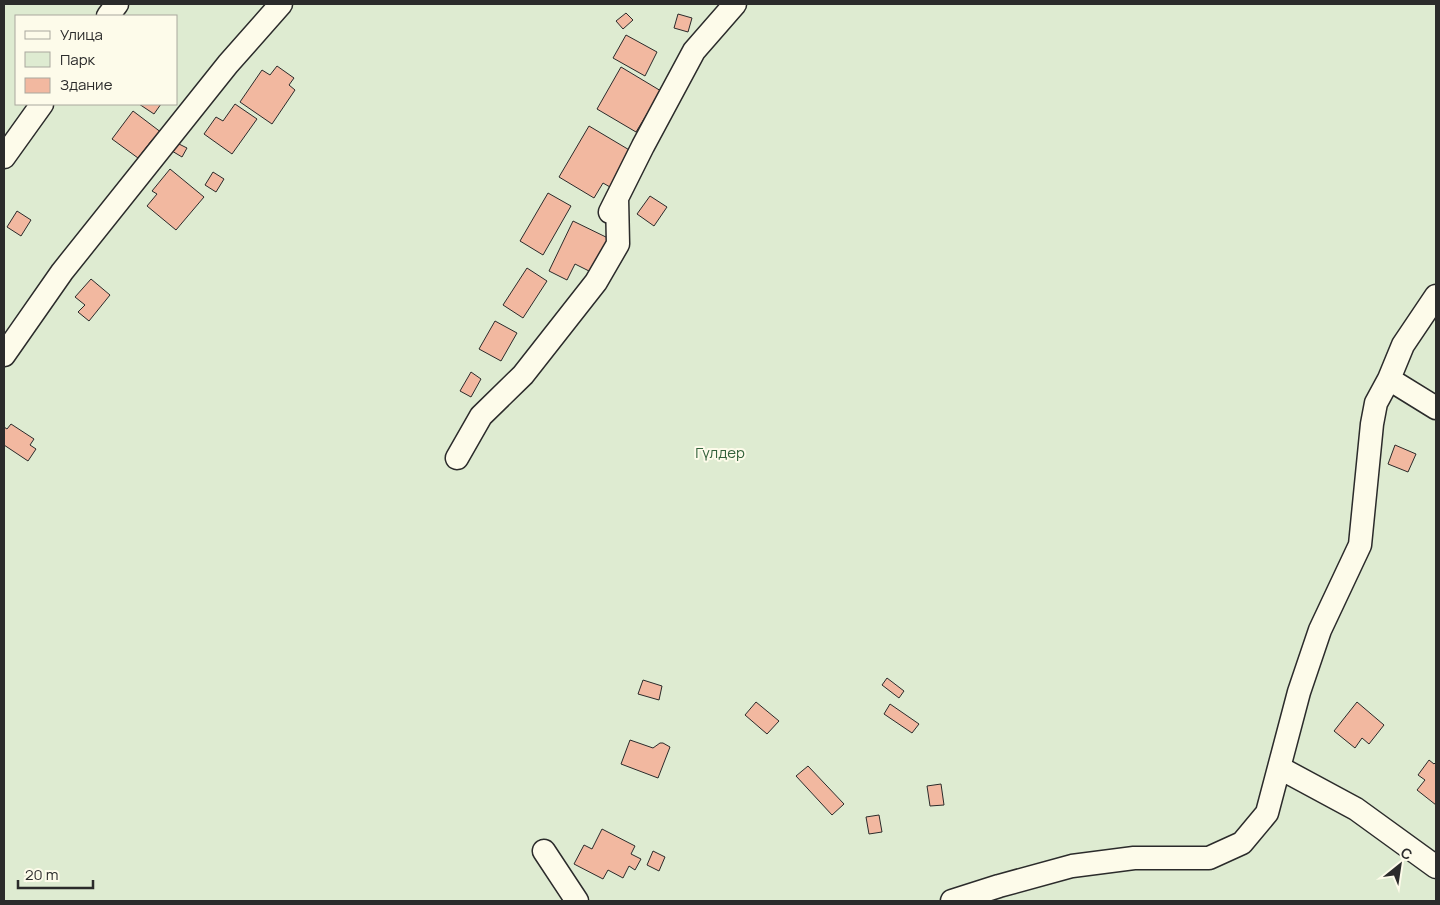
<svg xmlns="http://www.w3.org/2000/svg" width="1440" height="905" font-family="Manrope,sans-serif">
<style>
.green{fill:#deebd1;stroke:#74746e;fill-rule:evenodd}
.building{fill:#f2b8a0;stroke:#2b2b2b}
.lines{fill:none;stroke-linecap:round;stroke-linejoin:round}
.minor-casing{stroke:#2b2b2b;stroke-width:25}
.minor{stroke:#fdfbea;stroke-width:22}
.labels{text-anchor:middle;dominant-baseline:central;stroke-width:4;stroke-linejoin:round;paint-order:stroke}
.park-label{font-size:15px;fill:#34623c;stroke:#fdfbea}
</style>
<rect width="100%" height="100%" fill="#fdfbea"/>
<path class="green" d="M4 4H1436V901H4ZM16 16H176V104H16Z"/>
<path class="building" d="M626 13 633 20 623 29 616 21Z
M678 14 692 18 688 32 674 28Z
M626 35 657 52 645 76 613 58Z
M277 66 294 78 289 85 295 90 272 124 240 102 262 70 270 75Z
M621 67 661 91 636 132 597 109Z
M139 104H161L154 114Z
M235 104 257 119 232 154 204 134 216 117 223 121Z
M133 111 162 133 155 142 152 140 138 158 112 139Z
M589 126 631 151 610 187 603 183 594 198 559 177Z
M177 143 187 148 182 157 172 151Z
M170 169 204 197 176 230 147 206 157 194 152 191Z
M213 172 224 179 216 192 205 185Z
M548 193 571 206 543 255 520 241Z
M650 196 667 207 654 226 637 214Z
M17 211 31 220 21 236 7 227Z
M573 221 610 239 593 273 575 264 567 280 549 271Z
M527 268 547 281 523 318 503 305Z
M91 279 110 295 89 321 78 312 85 305 75 297Z
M495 321 517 333 501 361 479 349Z
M471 372 481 379 471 397 460 391Z
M11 424 34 439 30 445 36 449 28 461 4 445V427L7 429Z
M1395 445 1416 454 1408 472 1388 464Z
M887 678 904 691 899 698 882 685Z
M643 680 662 686 659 700 638 694Z
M756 702 779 721 767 734 745 715Z
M1357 702 1384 725 1369 744 1362 738 1355 748 1334 731Z
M890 704 919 724 912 733 884 714Z
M630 740 653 748 660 743H663L670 747 658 778 621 764Z
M1429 760 1434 764 1436 762V805L1417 790 1425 780 1418 775Z
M808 766 844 804 832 815 796 776Z
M941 784 944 805 930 806 927 786Z
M879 815 882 832 869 834 866 817Z
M602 829 635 846 631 854 641 859 635 870 629 866 623 878 608 870 603 879 574 864 584 845 592 849Z
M653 851 665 857 659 871 647 865Z"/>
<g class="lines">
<defs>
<path id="minor" d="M108 16 117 4
M4 157 42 104
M610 212 643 146 694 51 735 4
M4 355 62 272 228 64 281 4
M1389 379 1436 408
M457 458 481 416 523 375 596 282 618 244 617 198
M1280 768 1356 809 1436 867
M544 851 577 901
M952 901 999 886 1072 866 1134 858H1209L1242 843 1267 813 1299 692 1320 630 1360 545 1372 424 1376 403 1389 379 1403 345 1436 296"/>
</defs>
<use href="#minor" class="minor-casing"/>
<use href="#minor" class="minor"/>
</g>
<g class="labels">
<g class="park-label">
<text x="720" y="452">Гүлдер</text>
</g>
</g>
<rect width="1440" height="905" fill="none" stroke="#2b2b2b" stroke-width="10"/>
<rect x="15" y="15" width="162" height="90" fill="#fdfbea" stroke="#a9a89e"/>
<rect x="25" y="31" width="25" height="8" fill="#fdfbea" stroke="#a9a89e"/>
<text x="60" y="40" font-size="15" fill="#2b2b2b">Улица</text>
<rect x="25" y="52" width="25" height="15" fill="#deebd1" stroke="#a9a89e"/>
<text x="60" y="65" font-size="15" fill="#2b2b2b">Парк</text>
<rect x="25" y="78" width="25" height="15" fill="#f2b8a0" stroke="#a9a89e"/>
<text x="60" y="90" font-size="15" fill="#2b2b2b">Здание</text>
<g transform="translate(1400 865) rotate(30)" stroke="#fdfbea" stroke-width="4" paint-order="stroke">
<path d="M0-4L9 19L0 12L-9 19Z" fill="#2b2b2b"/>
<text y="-8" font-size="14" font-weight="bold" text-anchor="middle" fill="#2b2b2b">С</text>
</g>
<path d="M18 880v8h75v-8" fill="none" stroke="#2b2b2b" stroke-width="2.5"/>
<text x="25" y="880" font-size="15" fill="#2b2b2b" stroke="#fdfbea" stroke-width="4" paint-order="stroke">20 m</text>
</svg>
